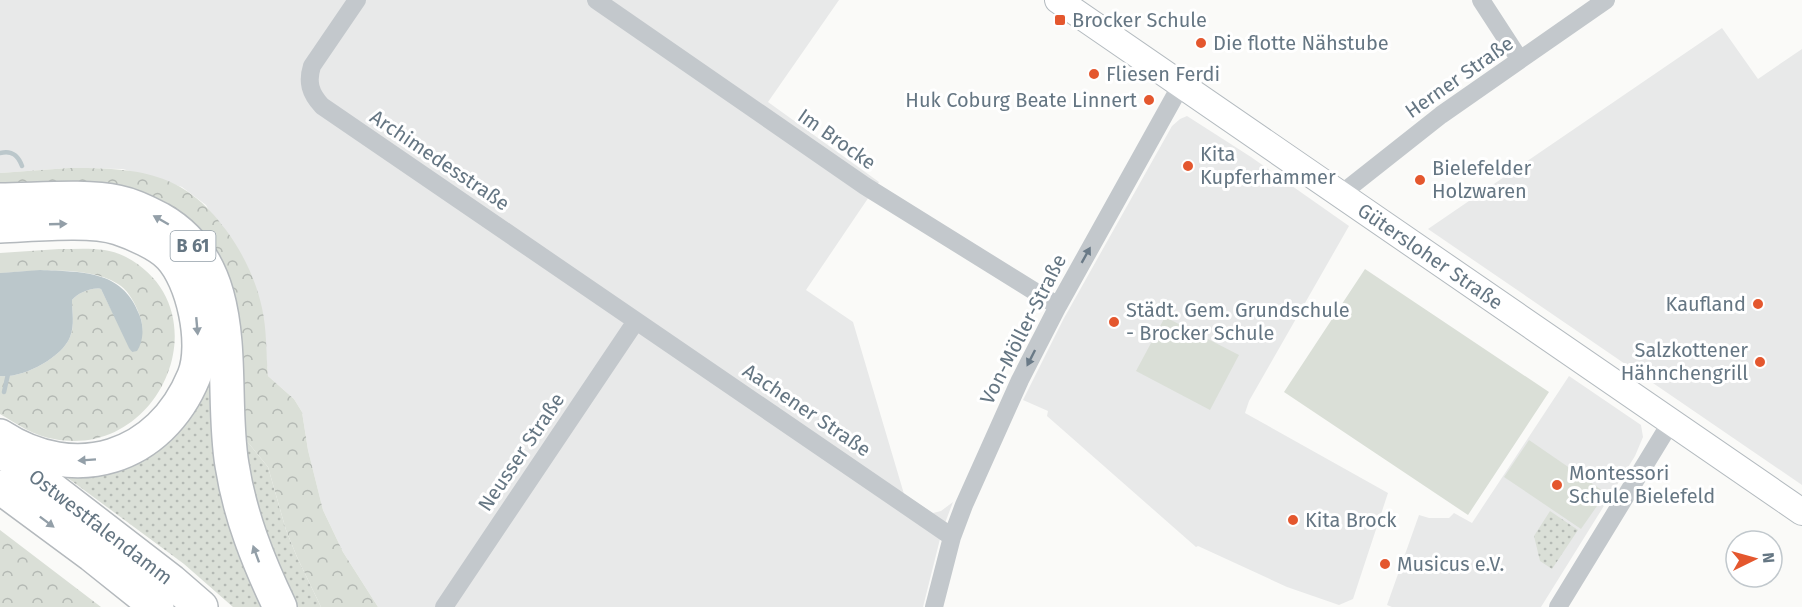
<svg xmlns="http://www.w3.org/2000/svg" width="1802" height="607" font-family="'Fira Sans',sans-serif">
<style>
.built{fill:#e8e9e9}
.grass{fill:url(#grass-dots)}
.forest{fill:url(#forest-crowns)}
.pitch{fill:#dadfd7}
.water{fill:#bbc7cb}
.lines{fill:none;stroke-linecap:round;stroke-linejoin:round}
.stream{stroke:#bbc7cb;stroke-width:4.5}
.secondary-casing{stroke:#b3babf;stroke-width:28}
.highway-casing{stroke:#b4b9bd;stroke-width:36}
.street{stroke:#c3c8cc;stroke-width:18}
.secondary{stroke:#fff;stroke-width:26}
.highway{stroke:#fff;stroke-width:33}
.oneway{fill:#939fa8}
.oneway2{fill:#6a7a87}
.poi-dot{fill:#e4572e;stroke:#fff;stroke-width:2}
.labels{text-anchor:middle;dominant-baseline:central;stroke-width:6;stroke-linejoin:round;paint-order:stroke}
.shield{fill:#fff;stroke:#939fa8;stroke-width:1.5}
.shield-label{font-size:18px;font-weight:bold;fill:#657683}
.poi-label{font-size:20px;fill:#657683;stroke:#fff;text-anchor:start}
.street-label{font-size:20px;fill:#657683;stroke:#fff}
</style>
<defs>
<pattern id="grass-dots" width="8" height="8" patternUnits="userSpaceOnUse" patternTransform="scale(1.5)"><rect width="8" height="8" fill="#dadfd7"/><path d="M2 2h.1M6 6h.1" fill="none" stroke="#b4b9b4" stroke-width="1.8" stroke-linecap="round"/></pattern>
<pattern id="forest-crowns" width="20" height="18" patternUnits="userSpaceOnUse" patternTransform="scale(1.5)"><rect width="20" height="18" fill="#dadfd7"/><path d="M2 6a3 3 0 1 1 6 0M12 15a3 3 0 1 1 6 0" fill="none" stroke="#b4b9b4"/></pattern>
</defs>
<rect width="100%" height="100%" fill="#fafaf8"/>
<path class="built" d="M0 0H839L768 102 879 182 806 290 853 322 904 494 933 513 941 511 953 502 942 531 923 607H378L343 552 323 510 308 450 302 412 294 399 268 376 262 310 206 205 182 187 123 169 69 168 0 173Z
M1722 28 1758 79 1802 49V485L1428 229Z
M1187 116 1251 157 1349 226 1249 401 1245 413 1388 493 1353 599 1339 605 1287 587 1198 546 1196 547 1047 416 1048 411 1023 400 1063 320 1172 126 1180 119Z
M1569 376 1641 425 1643 437 1635 456 1541 607H1392L1387 605 1419 515 1429 518H1449L1454 513 1472 523Z"/>
<path class="grass" d="M207 361 266 607H233L184 564 61 473 105 471Z
M241 434 268 467 286 530 297 557 321 607H292L256 521Z
M1550 511 1578 530 1552 569 1540 561 1534 536Z"/>
<path class="forest" d="M69 168C138 168 183 171 226 230 243 253 256 280 262 308 267 330 266 354 268 376L294 399 302 412 308 450 323 510 343 552 378 607H321L297 557 286 530 268 467 241 434 233 298 0 188V173Z
M59 249C81 249 106 246 126 257 224 309 161 460 54 439 34 436 17 424 0 414V376C21 379 62 358 70 337 75 325 72 312 72 300 78 293 92 287 101 289L132 352C143 336 146 328 137 309 134 301 126 288 118 284 88 265 34 271 0 273V253Z
M0 530 101 607H0Z"/>
<path class="pitch" d="M1365 269 1549 392 1468 515 1284 392Z
M1165 317 1239 355 1210 410 1136 371Z
M1529 440 1606 493 1581 529 1504 477Z"/>
<path class="water" d="M40 270C80 272 122 269 139 314 144 325 144 341 137 351L132 352 129 348 101 289C92 287 78 293 72 300 72 312 75 325 70 337 62 358 21 379 0 376V273Z"/>
<g class="lines">
<path class="stream" d="M0 153C12 150 18 155 22 166
M4 392 8 374"/>
<defs>
<g id="secondary">
<path id="s1" d="M1058 0 1802 512"/>
</g>
<g id="highway">
<path d="M0 200C34 200 86 195 118 202 133 205 147 212 160 219 248 269 218 383 232 465 240 516 258 561 280 607"/>
<path d="M0 226C32 225 89 219 118 228 133 233 159 244 170 256 193 280 207 344 194 376 160 459 75 485 0 436"/>
<path id="s2" d="M1 450 171 581 201 607"/>
<path d="M0 487 92 555 157 607"/>
</g>
</defs>
<use href="#secondary" class="secondary-casing"/>
<use href="#highway" class="highway-casing"/>
<path class="street" d="M357 0 312 66C307 82 310 93 322 106L952 537
M596 0 865 186 1058 306
M1481 0 1520 60
M1341 194 1441 115 1606 0
M444 607 636 321
M934 607 952 537 964 505 1020 380 1058 306 1181 85
M1558 607 1671 422"/>
<use href="#secondary" class="secondary"/>
<use href="#highway" class="highway"/>
</g>
<defs><path id="oneway-solid" d="M-6-.8H1V-3.2L6.5 0L1 3.2V.8H-6Z" transform="scale(1.5)"/></defs>
<g class="oneway">
<use href="#oneway-solid" transform="translate(161 220) rotate(-150)"/>
<use href="#oneway-solid" transform="translate(58 224) rotate(-2)"/>
<use href="#oneway-solid" transform="translate(197 326) rotate(85)"/>
<use href="#oneway-solid" transform="translate(87 460) rotate(176)"/>
<use href="#oneway-solid" transform="translate(47 522) rotate(37)"/>
<use href="#oneway-solid" transform="translate(256 554) rotate(-110)"/>
</g>
<g class="oneway2">
<use href="#oneway-solid" transform="translate(1086 255) rotate(-61)"/>
<use href="#oneway-solid" transform="translate(1031 358) rotate(117)"/>
</g>
<g class="poi-dot">
<rect x="1054" y="14" width="12" height="12" rx="3"/>
<circle cx="1201" cy="43" r="6"/>
<circle cx="1094" cy="74" r="6"/>
<circle cx="1149" cy="100" r="6"/>
<circle cx="1188" cy="166" r="6"/>
<circle cx="1420" cy="180" r="6"/>
<circle cx="1758" cy="304" r="6"/>
<circle cx="1114" cy="322" r="6"/>
<circle cx="1760" cy="362" r="6"/>
<circle cx="1557" cy="485" r="6"/>
<circle cx="1293" cy="520" r="6"/>
<circle cx="1385" cy="564" r="6"/>
</g>
<g class="labels">
<rect class="shield" x="170.5" y="231" width="45" height="30" rx="4.5"/>
<g class="shield-label">
<text x="193" y="246">B 61</text>
</g>
<g class="poi-label">
<text x="1072" y="20">Brocker Schule</text>
<text x="1213" y="43">Die flotte Nähstube</text>
<text x="1106" y="74">Fliesen Ferdi</text>
<text x="1137" y="100" text-anchor="end">Huk Coburg Beate Linnert</text>
<text x="1200" y="154">Kita<tspan x="1200" dy="23">Kupferhammer</tspan></text>
<text x="1432" y="168">Bielefelder<tspan x="1432" dy="23">Holzwaren</tspan></text>
<text x="1746" y="304" text-anchor="end">Kaufland</text>
<text x="1126" y="310">Städt. Gem. Grundschule<tspan x="1126" dy="23">- Brocker Schule</tspan></text>
<text x="1748" y="350" text-anchor="end">Salzkottener<tspan x="1748" dy="23">Hähnchengrill</tspan></text>
<text x="1569" y="473">Montessori<tspan x="1569" dy="23">Schule Bielefeld</tspan></text>
<text x="1305" y="520">Kita Brock</text>
<text x="1397" y="564">Musicus e.V.</text>
</g>
<g class="street-label">
<text transform="translate(1459 77) rotate(-35)">Herner Straße</text>
<text transform="translate(837 139) rotate(35)">Im Brocke</text>
<text transform="translate(440 160) rotate(34)">Archimedesstraße</text>
<text stroke="none"><textPath href="#s1" startOffset="452">Gütersloher Straße</textPath></text>
<text transform="translate(1023 329) rotate(-63)">Von-Möller-Straße</text>
<text transform="translate(807 410) rotate(34)">Aachener Straße</text>
<text transform="translate(521 452) rotate(-56)">Neusser Straße</text>
<text stroke="none"><textPath href="#s2" startOffset="126">Ostwestfalendamm</textPath></text>
</g>
</g>
<g transform="translate(1754 559) rotate(85)"><circle r="28" fill="#ffffff" stroke="#c1c8cd" stroke-width="1.5"/>
<path d="M0-4.5L10 22L0 15L-10 22Z" fill="#e4572e"/>
<text y="-9" font-size="16" font-weight="bold" text-anchor="middle" fill="#657683">N</text>
</g>
</svg>
